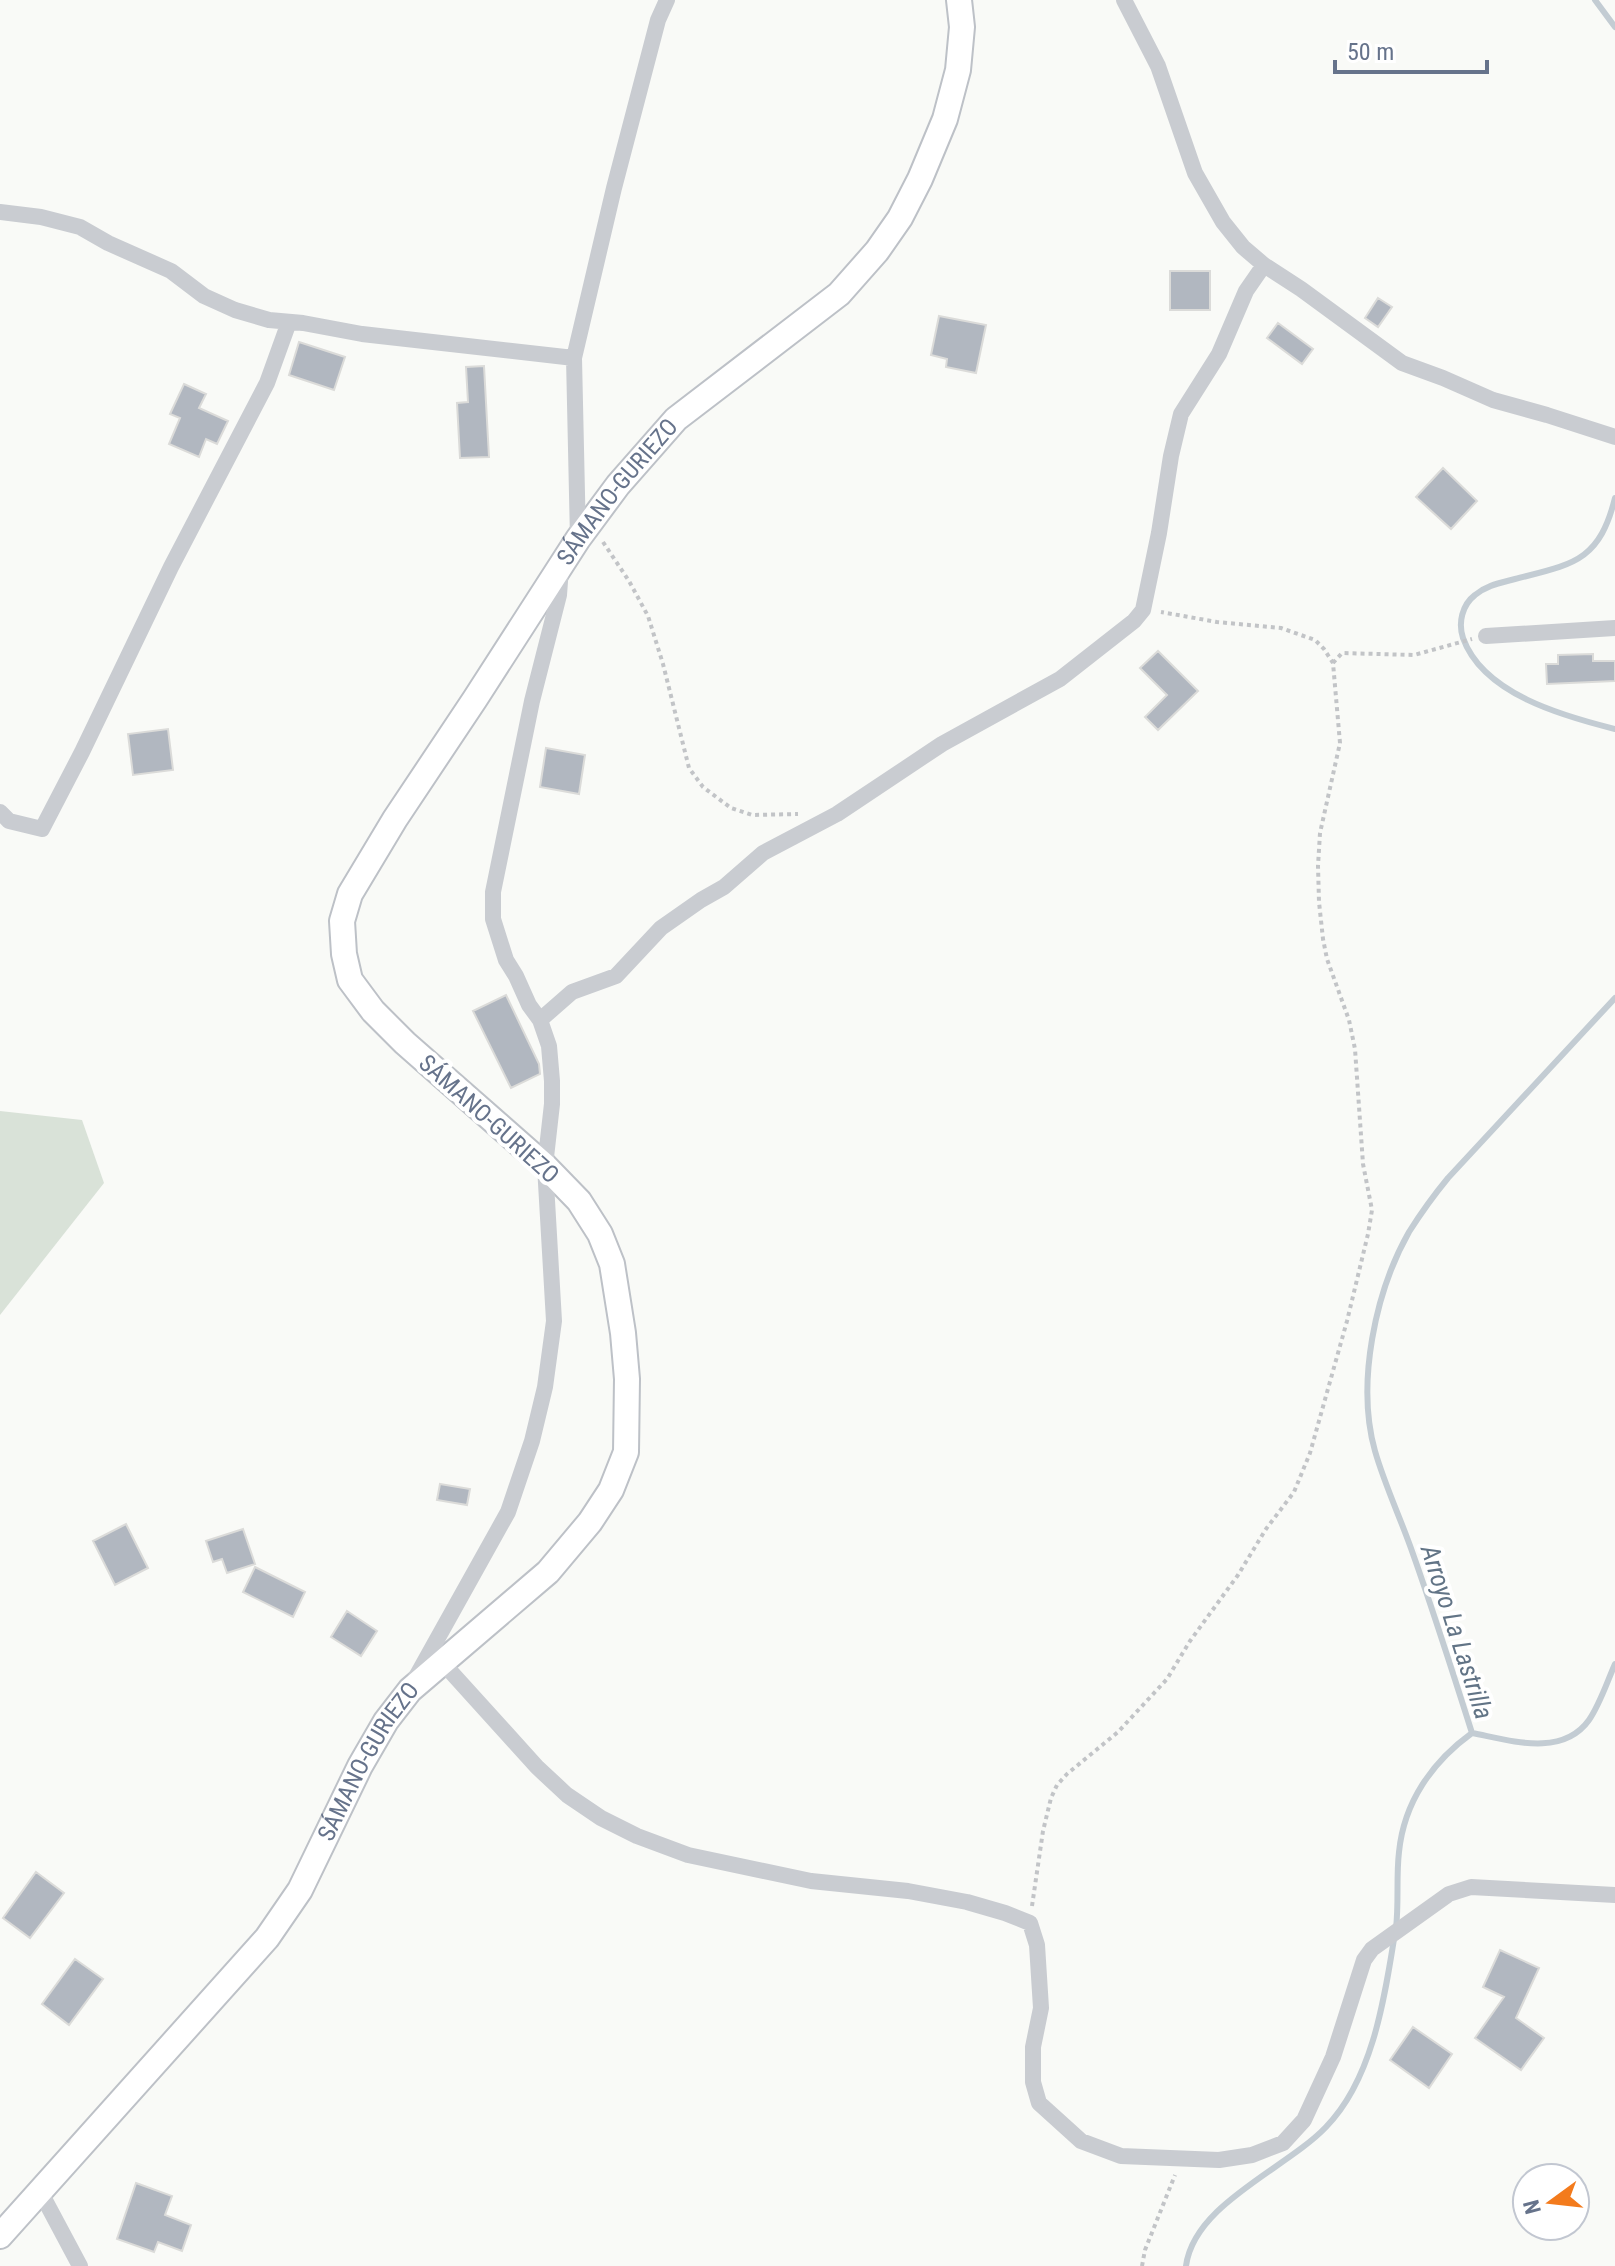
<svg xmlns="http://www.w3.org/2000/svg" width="1615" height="2266" font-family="'Roboto Condensed',sans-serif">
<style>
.green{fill:#d9e2d8}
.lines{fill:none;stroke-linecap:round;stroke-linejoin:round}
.stream{stroke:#c3ccd3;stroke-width:6}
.building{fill:#b1b7c0;stroke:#dbdbd9;stroke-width:2}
.secondary-casing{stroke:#bdc1c7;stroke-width:28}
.path{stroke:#c2c4c7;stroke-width:4;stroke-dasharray:4 4;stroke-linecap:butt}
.street{stroke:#c9ccd1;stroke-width:16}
.secondary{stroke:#fff;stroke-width:24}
.labels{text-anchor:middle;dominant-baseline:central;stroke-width:8;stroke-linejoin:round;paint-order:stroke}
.street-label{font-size:24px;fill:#66738b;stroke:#fff}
.water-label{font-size:26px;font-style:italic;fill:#627486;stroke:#fff}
</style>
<rect width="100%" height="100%" fill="#f9faf7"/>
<path class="green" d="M0 1111 82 1120 104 1183 0 1315Z"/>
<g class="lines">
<path class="stream" d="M1595 0 1615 27
M1615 498C1599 562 1573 564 1515 579 1500 583 1487 585 1475 595 1462 605 1458 623 1463 638 1483 694 1563 716 1615 729
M1472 1733C1453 1673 1434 1613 1413 1554 1401 1519 1385 1486 1375 1451 1356 1384 1375 1292 1409 1232 1421 1213 1434 1195 1448 1178L1615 998
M1472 1733C1509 1740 1562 1758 1589 1720 1600 1704 1607 1682 1615 1664
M1396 1928C1399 1903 1396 1877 1399 1852 1404 1802 1432 1762 1472 1733
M1186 2266C1194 2204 1286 2169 1326 2127 1372 2080 1384 2001 1394 1939"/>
</g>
<path class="building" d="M1170 271H1210V310H1170Z
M1378 298 1392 307 1378 327 1365 318Z
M939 316 986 325 976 373 946 367 947 359 931 355Z
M1278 323 1313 349 1302 364 1267 338Z
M299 342 345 357 334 390 289 375Z
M484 366 489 457 460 458 457 403 468 402 466 367Z
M184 384 206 394 199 408 228 421 217 444 206 439 199 457 169 444 180 418 170 414Z
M1443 468 1477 501 1451 529 1416 497Z
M1158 651 1198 691 1158 730 1145 717 1167 695 1140 668Z
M1593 654V661H1615V681L1547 684 1546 664H1558V655Z
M168 729 173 770 133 775 128 734Z
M546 748 585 755 579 794 540 787Z
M506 995 539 1064 540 1074 511 1088 473 1011Z
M440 1484 470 1489 467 1505 437 1500Z
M126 1524 148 1568 115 1585 93 1541Z
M243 1529 255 1564 227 1573 222 1559 213 1562 206 1541Z
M255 1567 305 1592 293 1617 243 1592Z
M347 1611 377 1631 361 1656 331 1637Z
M36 1872 64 1893 30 1938 3 1918Z
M1500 1950 1539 1968 1516 2018 1544 2038 1521 2070 1475 2038 1504 1997 1483 1987Z
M75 1959 103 1979 69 2025 42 2004Z
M1413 2027 1452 2054 1429 2088 1390 2060Z
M136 2183 172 2196 165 2215 191 2225 182 2251 158 2242 154 2252 117 2239Z"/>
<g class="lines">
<defs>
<g id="secondary">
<path id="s1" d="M0 2236 267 1938 300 1890 360 1766 386 1721 410 1690 548 1572 590 1522 611 1490 626 1452 627 1379 623 1333 612 1264 600 1234 579 1201 545 1166 405 1043 373 1011 350 980 344 954 342 921 350 894 395 819 475 699 578 539 618 485 676 419 839 294 877 251 900 218 920 179 945 119 958 70 962 27 959 0"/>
</g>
</defs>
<use href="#secondary" class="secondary-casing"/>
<path class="path" d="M603 542 629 581 648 616 663 664 689 768 703 787 731 808 752 815 798 814
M1333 663 1342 653 1414 655 1472 639
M1032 1906 1043 1831 1051 1798 1057 1785 1067 1774 1118 1732 1167 1679 1190 1641 1238 1575 1266 1529 1294 1492 1310 1453 1347 1321 1368 1234 1372 1210 1363 1164 1355 1049 1349 1020 1327 959 1323 939 1319 902 1318 866 1320 833 1340 743 1333 663 1324 649 1315 640 1281 628 1217 622 1161 612
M1142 2266 1145 2250 1175 2175"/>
<path class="street" d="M1124 0 1158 66 1195 173 1223 222 1243 247 1264 265 1301 289 1402 363 1443 378 1493 400 1547 415 1615 437
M0 212 41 217 80 227 108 243 171 271 204 296 235 310 269 320 303 323 362 334 574 358
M578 539 574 358 614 188 658 20 667 0
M1486 636 1615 628
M0 812 9 821 42 829 82 752 171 567 267 383 289 322
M540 1020 529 1005 516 976 506 960 493 919V892L532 701 559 595 561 568
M442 1662 537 1767 567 1795 601 1818 637 1836 688 1855 811 1881 908 1891 967 1902 1005 1913 1030 1923 1037 1945 1041 2008 1033 2047V2082L1039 2103 1081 2141 1121 2156 1219 2160 1252 2155 1283 2143 1304 2120 1333 2057 1364 1960 1372 1949 1449 1894 1471 1887 1615 1895
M416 1677 508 1512 532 1441 545 1387 554 1321 545 1166 552 1104V1081L549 1046 540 1020 572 992 616 976 661 928 701 900 724 887 763 853 837 814 942 744 1060 679 1134 621 1143 610 1159 533 1171 456 1181 414 1219 354 1246 291 1264 265
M40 2191 80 2266"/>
<use href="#secondary" class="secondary"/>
</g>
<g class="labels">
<g class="street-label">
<text stroke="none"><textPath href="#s1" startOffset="2164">SÁMANO-GURIEZO</textPath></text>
<text transform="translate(489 1119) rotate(42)">SÁMANO-GURIEZO</text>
<text stroke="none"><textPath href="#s1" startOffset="604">SÁMANO-GURIEZO</textPath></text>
</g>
<g class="water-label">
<text transform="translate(1457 1632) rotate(72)">Arroyo La Lastrilla</text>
</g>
</g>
<g transform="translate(1551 2202) rotate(255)"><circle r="38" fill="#ffffff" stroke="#c2c7d1" stroke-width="2"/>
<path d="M0-6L14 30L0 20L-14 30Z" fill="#f37b1d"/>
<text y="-12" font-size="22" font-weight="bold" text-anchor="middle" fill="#66738b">N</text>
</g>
<path d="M1335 60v12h152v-12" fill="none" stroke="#66738b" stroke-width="4"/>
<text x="1347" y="60" font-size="24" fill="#66738b" stroke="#ffffff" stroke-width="6" paint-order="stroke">50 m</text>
</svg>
